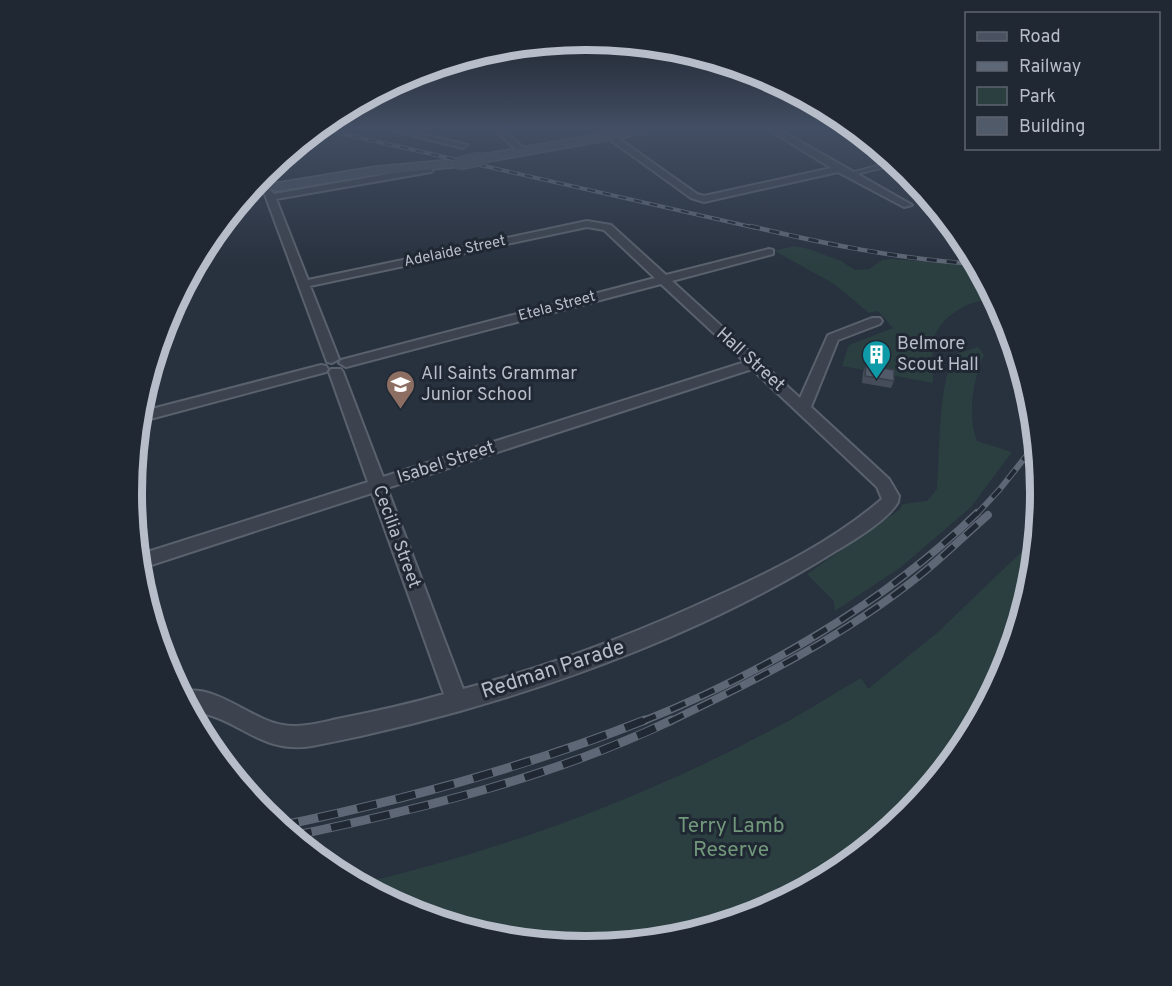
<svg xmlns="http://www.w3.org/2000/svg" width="1172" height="986" font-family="Overpass,sans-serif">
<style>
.green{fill:#2b3f40}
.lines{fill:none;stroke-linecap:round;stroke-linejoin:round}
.pedestrian-casing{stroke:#59616c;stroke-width:3}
.minor-casing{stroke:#59616c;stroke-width:4}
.secondary-casing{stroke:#59616c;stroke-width:3}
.pedestrian{fill:#3c434e;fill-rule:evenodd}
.minor{fill:#3c434e;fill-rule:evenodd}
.secondary{fill:#4a5261;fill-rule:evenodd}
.rail-far4-casing{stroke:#5e6775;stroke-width:4}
.rail-far3-casing{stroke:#5e6775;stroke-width:4.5}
.rail-far2-casing{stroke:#5e6775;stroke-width:6}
.rail-far1-casing{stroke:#5e6775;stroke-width:8}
.rail-casing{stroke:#5e6775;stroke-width:9}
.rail-far4{stroke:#202834;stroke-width:2;stroke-dasharray:8;stroke-linecap:butt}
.rail-far3{stroke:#202834;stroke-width:3;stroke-dasharray:10;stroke-linecap:butt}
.rail-far2{stroke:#202834;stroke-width:4;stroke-dasharray:12;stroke-linecap:butt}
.rail-far1{stroke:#202834;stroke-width:5;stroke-dasharray:16;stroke-linecap:butt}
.rail{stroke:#202834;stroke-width:7;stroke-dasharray:20;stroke-linecap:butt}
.secondary-bridge-casing{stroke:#59616c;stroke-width:15;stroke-linecap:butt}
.secondary-bridge{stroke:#4a5261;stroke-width:14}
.wall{fill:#464d5a}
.building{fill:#515a69;stroke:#393f4a;stroke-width:1.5}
.labels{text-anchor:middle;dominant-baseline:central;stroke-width:6;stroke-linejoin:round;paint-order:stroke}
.far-street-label{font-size:15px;fill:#b8bec9;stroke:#202834}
.poi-label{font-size:18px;fill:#b8bec9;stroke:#202834;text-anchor:start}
.street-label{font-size:18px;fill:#b8bec9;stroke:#202834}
.near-street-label{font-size:21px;fill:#b8bec9;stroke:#202834}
.near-park-label{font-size:21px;fill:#71987a;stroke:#202834}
.rim{fill:none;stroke:#b8bec9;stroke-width:8}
</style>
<rect width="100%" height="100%" fill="#28313e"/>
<path class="green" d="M764 245 778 250 794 246 809 249 841 261 855 270 869 269 882 260 892 259 977 266 994 299C972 299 940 315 934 339 931 353 933 369 933 383L842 366 849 345 893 328 878 311 869 313 834 284Z
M978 347 984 355C973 379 967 416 977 441L1012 452 971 507 901 567 835 611 834 601 807 574 899 510 903 504 927 501 937 489C940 459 938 376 956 354Z
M1035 539 1031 582 1005 667 963 746 907 814 838 871 759 913 674 938 586 947 497 938 412 912 359 884C503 850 645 798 775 728 805 713 832 694 861 678L868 689 938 632Z"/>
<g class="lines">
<defs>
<path id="pedestrian" d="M894 161 898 164 849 176 846 174Z"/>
<path id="minor" d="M386 129H402L467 145 463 148Z
M493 129H502L527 151 520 153Z
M768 129H778L912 205 904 207 838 172 704 202 691 198 605 136 612 134 697 194 704 196 831 168Z
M428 167 433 170 431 172 276 199 308 280 587 221 611 225 666 275 769 249 773 250V254L672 281 800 398 828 335 872 318H880L882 321 880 324 838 340 811 407 889 479 899 496 898 502C888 520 853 541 834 552 684 646 485 713 312 746 258 755 238 715 191 712L180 693C212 680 252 721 283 725 301 728 319 723 337 719 373 712 409 704 444 694L372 493 139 569 138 555 368 482 329 372 331 369H341L343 372 383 477 745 362 661 284 346 367 339 363 341 360 655 278 604 230 587 227 310 286 339 359 332 363 327 362 264 192 269 189 274 194ZM752 369 877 487 882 499C833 541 775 570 717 596 635 634 550 666 463 689L387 488Z
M264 173 271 185 266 188 263 187 260 179Z
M321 365 326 366 328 369 326 372 139 422 140 412Z"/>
<path id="secondary" d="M625 129H652L646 133 480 163 474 159 480 155Z
M460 159 466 163 465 166 374 175 277 191 267 189 246 195C255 184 262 180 277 183L374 167Z"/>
</defs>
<use href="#pedestrian" class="pedestrian-casing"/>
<use href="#minor" class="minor-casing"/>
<use href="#secondary" class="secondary-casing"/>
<use href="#pedestrian" class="pedestrian"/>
<use href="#minor" class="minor"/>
<use href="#secondary" class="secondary"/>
<defs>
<path id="rail-far4" d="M322 129 756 228"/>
<path id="rail-far3" d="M750 226C825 244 899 259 976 264"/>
<path id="rail-far2" d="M976 515 1000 489 1035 445"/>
<path id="rail-far1" d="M641 722C763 673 883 604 977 513
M669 722C756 680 843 637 919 576 943 557 965 535 988 515"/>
<path id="rail" d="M279 826C404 800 526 767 645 720
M292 836C421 809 553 777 672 720"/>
</defs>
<use href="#rail-far4" class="rail-far4-casing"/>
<use href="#rail-far3" class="rail-far3-casing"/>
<use href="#rail-far2" class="rail-far2-casing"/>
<use href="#rail-far1" class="rail-far1-casing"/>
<use href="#rail" class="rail-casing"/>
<use href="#rail-far4" class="rail-far4"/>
<use href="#rail-far3" class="rail-far3"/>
<use href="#rail-far2" class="rail-far2"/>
<use href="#rail-far1" class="rail-far1"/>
<use href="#rail" class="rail"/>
<defs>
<path id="secondary-bridge" d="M460 163 480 159"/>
</defs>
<use href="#secondary-bridge" class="secondary-bridge-casing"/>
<use href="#secondary-bridge" class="secondary-bridge"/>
</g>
<path class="wall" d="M866 365 894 381 891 388 862 383 863 372Z"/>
<path class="building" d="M866 365 894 370V381L865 376Z"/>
<linearGradient id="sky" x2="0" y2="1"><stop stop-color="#161b22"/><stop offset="0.48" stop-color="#424e63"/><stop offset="1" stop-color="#424e63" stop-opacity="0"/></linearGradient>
<rect width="1172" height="267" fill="url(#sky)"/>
<defs>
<symbol id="building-pin" viewBox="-11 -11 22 30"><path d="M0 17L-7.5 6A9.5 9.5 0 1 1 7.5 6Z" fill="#0f9aa8" stroke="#202834"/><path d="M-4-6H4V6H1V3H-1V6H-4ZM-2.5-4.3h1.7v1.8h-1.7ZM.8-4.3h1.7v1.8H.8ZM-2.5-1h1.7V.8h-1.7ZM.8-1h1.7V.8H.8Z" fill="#fff"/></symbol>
<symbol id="school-pin" viewBox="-11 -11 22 30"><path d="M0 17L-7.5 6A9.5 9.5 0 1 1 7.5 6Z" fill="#8d6e63" stroke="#202834"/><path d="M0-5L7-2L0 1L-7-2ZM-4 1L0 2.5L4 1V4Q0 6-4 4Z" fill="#fff"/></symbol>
</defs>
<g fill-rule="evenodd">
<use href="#building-pin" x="860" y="338" width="33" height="45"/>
<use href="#school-pin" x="384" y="368" width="33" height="45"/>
</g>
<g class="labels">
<g class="far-street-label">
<text transform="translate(455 252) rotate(-12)">Adelaide Street</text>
<text transform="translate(557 307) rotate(-15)">Etela Street</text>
</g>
<g class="poi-label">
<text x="897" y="344">Belmore<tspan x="897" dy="21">Scout Hall</tspan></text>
<text x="421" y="374">All Saints Grammar<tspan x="421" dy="21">Junior School</tspan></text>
</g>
<g class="street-label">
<text transform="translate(750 360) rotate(42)">Hall Street</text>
<text transform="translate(446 463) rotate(-18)">Isabel Street</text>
<text transform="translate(396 537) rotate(70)">Cecilia Street</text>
</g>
<g class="near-street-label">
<text transform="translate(553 670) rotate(-18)">Redman Parade</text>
</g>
<g class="near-park-label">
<text x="731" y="826">Terry Lamb<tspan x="731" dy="24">Reserve</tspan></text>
</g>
</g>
<path d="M0 0H1172V986H0ZM585 50H587A443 443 0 0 1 1030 493V493A443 443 0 0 1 587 936H585A443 443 0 0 1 142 493V493A443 443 0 0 1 585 50Z" fill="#202834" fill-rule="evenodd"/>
<path class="rim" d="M585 50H587A443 443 0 0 1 1030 493V493A443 443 0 0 1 587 936H585A443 443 0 0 1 142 493V493A443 443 0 0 1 585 50Z"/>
<rect x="965" y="12" width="195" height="138" fill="#202834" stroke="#5d6470" stroke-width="1.5"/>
<rect x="977" y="32" width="30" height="9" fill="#4a5261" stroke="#5d6470" stroke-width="1.5"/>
<text x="1019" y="42" font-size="18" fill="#b8bec9">Road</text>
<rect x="977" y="62" width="30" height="9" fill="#5e6775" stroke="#5d6470" stroke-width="1.5"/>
<text x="1019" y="72" font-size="18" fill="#b8bec9">Railway</text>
<rect x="977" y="87" width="30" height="18" fill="#2b3f40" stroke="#5d6470" stroke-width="1.5"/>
<text x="1019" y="102" font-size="18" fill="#b8bec9">Park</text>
<rect x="977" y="117" width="30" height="18" fill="#515a69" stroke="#5d6470" stroke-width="1.5"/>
<text x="1019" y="132" font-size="18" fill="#b8bec9">Building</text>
</svg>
